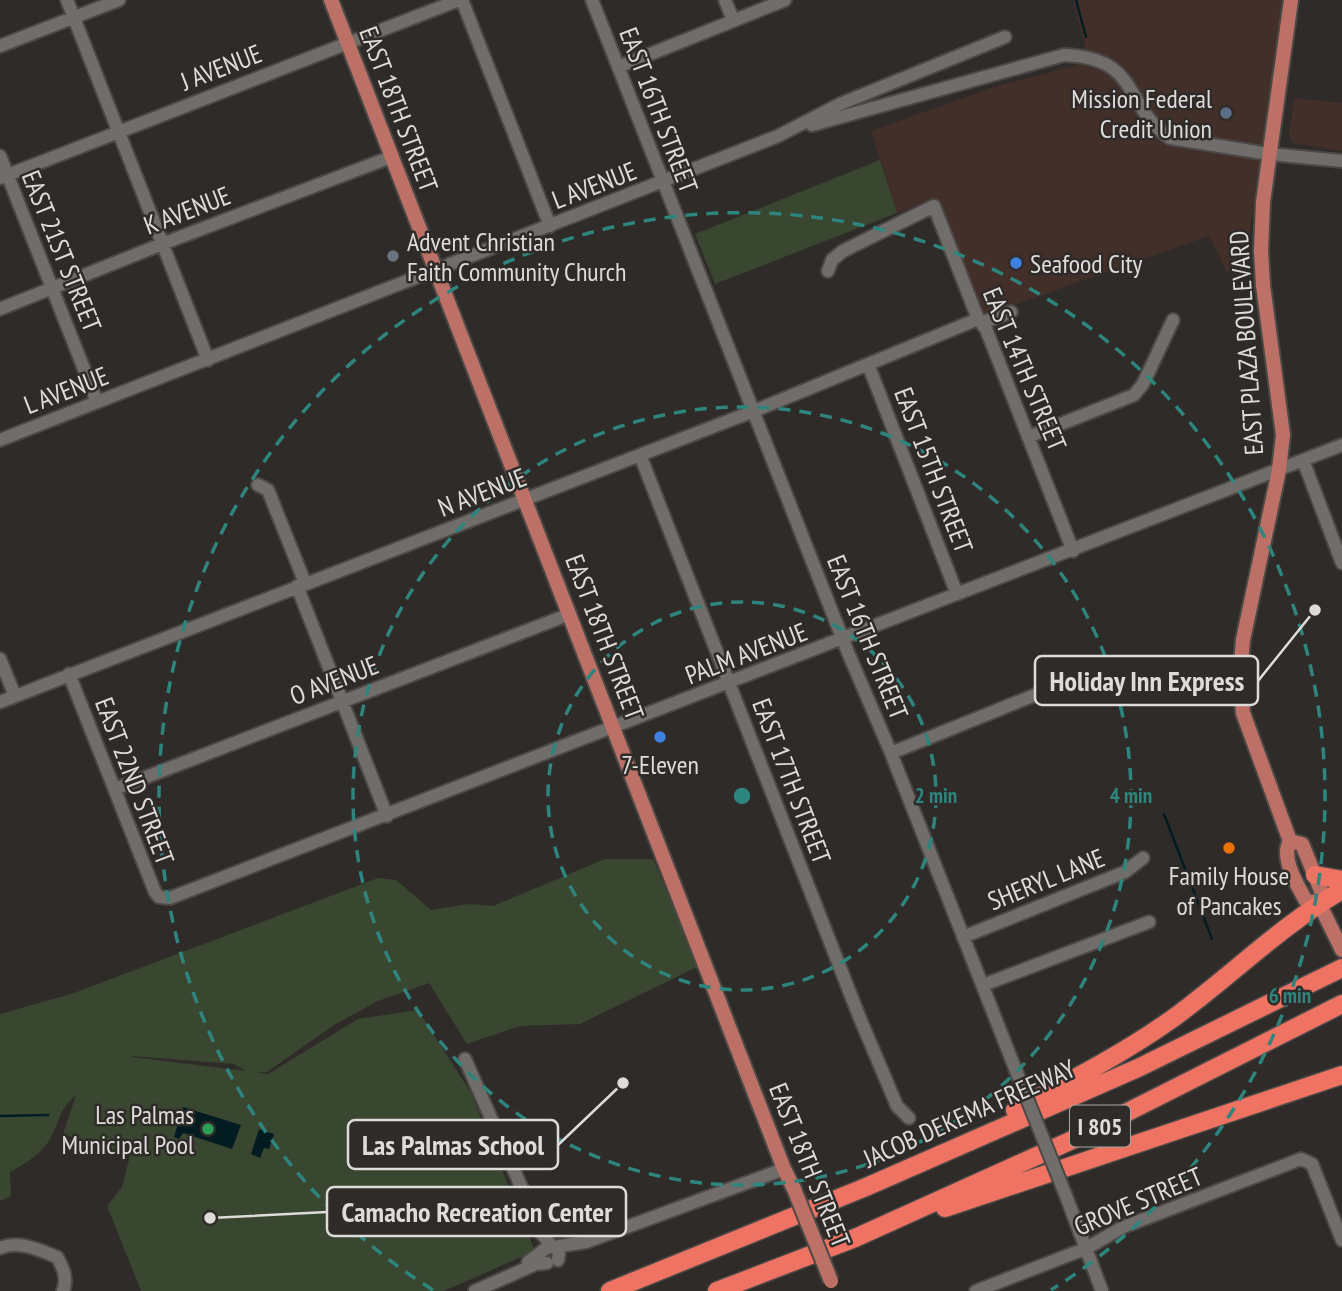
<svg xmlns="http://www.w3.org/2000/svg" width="1342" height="1291" font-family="'PT Sans Narrow',sans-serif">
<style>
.commercial{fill:#422f29}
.green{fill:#3a4730;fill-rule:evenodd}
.water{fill:#021c21}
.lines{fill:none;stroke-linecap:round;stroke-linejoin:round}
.stream{stroke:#021c21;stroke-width:2.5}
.minor-casing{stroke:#4b4846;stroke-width:16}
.major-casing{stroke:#4b4846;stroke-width:18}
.highway-casing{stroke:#4b4846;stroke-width:21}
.minor{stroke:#716d6a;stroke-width:12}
.major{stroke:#bd7166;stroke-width:14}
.highway{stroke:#ef7363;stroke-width:18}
.minor-bridge-casing{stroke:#4b4846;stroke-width:16;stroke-linecap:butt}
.major-bridge-casing{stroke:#4b4846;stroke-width:18;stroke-linecap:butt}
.minor-bridge{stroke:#716d6a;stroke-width:12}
.major-bridge{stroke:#bd7166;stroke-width:14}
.ring{fill:none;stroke:#2e857e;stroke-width:3.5;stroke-dasharray:12 9}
.service-dot{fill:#5c6f8a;stroke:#2f2b29;stroke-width:2.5}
.worship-dot{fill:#6b7280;stroke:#2f2b29;stroke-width:2.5}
.shop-dot{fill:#3f7fe0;stroke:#2f2b29;stroke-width:2.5}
.food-dot{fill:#e8710a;stroke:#2f2b29;stroke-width:2.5}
.leisure-dot{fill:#2e9e5b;stroke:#2f2b29;stroke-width:2.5}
.labels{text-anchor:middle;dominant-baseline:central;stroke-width:5;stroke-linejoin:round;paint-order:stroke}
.shield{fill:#2f2b29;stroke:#aaa7a5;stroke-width:2}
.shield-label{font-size:24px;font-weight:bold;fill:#dedcda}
.street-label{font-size:26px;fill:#dedcda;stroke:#2f2b29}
.poi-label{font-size:26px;fill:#dedcda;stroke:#2f2b29;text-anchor:end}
.centre{fill:#2e857e;stroke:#2f2b29;stroke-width:3.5}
.ring-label{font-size:21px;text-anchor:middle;font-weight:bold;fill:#2e857e;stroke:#2f2b29;stroke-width:5;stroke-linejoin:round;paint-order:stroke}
.leader{fill:none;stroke:#dedcda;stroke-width:2.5}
.callout-dot{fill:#dedcda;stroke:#2f2b29;stroke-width:2.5}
.callout{fill:#2f2b29;stroke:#dedcda;stroke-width:2.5}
.callout-label{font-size:28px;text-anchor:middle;font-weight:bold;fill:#dedcda}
</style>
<rect width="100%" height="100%" fill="#2f2b29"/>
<path class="commercial" d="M1073 0H1283L1245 265 1227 272 1209 236 983 316 935 199 897 213 871 131 994 87 1084 63 1085 45Z
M1294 98 1342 103V151L1292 143 1289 134Z"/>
<path class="green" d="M880 160 897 213 715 284 695 234Z
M605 859H653L699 966 580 1024 520 1026 467 1044 429 983 378 1001 334 1025 267 1072H256L268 1074 358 1019 418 1010 471 1093 535 1251 444 1291H141L107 1206 122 1187 130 1156 63 1134 76 1095C58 1111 62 1117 51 1137 42 1154 26 1163 10 1172L11 1196 0 1201V1014L74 993 378 878 396 880 431 910 469 904 493 906ZM132 1056 234 1064 246 1071 132 1057Z"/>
<path class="water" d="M183 1107 241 1125 232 1149 183 1133 179 1139 174 1137Z
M259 1129 274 1134 269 1149 264 1148 260 1158 251 1154Z"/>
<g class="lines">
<path class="stream" d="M1076 0 1086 37
M1164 814 1212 939
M0 1116 48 1115"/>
<defs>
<path id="minor" d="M67 0 208 360
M462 0 550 226
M592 0 847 650 891 753 1022 1086
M725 0 733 20
M0 46 119 0
M618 67 785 0
M812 125 1064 55C1142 58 1122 106 1170 138L1269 154 1342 161
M0 156 97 402
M0 178 459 0
M828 271 832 260 843 251 934 206 978 319 986 329 1073 551
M0 309 162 244 391 157
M981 323 1011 312
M868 364 957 594
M1028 437 1134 395 1143 384 1173 320
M0 440 778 136 840 104 1005 37
M640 455 859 1016 897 1106 909 1118
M1303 460 1342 563
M258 485 268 490 305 583
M297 586 387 816
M0 659 15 696
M69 674 155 892 159 897 170 898 1342 445
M0 702 754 411 978 319
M891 753 1097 670
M115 789 570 614
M963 937 1125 872 1143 858
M983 985 1149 922
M465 1059 542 1234 552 1246
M1066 1196 1102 1291
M554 1247 586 1242 784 1169
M0 1248C19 1240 39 1250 57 1257 63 1268 68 1278 63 1291
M528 1262 549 1246 557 1249 559 1254 558 1260
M475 1291 536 1264 547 1263
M976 1291 1087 1248 1123 1227 1301 1159 1312 1164 1342 1240"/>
<path id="major" d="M331 0 784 1169 794 1189
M1291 0 1263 202 1261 251 1263 285 1283 435 1279 470 1243 640 1240 675 1243 713 1290 841C1280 858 1298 886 1306 901L1319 903
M1290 841 1302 844 1322 893 1319 903 1342 950"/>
<path id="highway" d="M1315 875 1342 880
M1015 1110C1068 1082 1123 1054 1172 1019 1230 977 1280 926 1342 890
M945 1208 1342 1075
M610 1291 866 1187 1138 1068 1342 968
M717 1291 855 1238 1070 1141 1342 1004"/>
</defs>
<use href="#minor" class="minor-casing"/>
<use href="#major" class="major-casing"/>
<use href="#highway" class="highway-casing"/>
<use href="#minor" class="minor"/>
<use href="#major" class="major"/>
<use href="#highway" class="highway"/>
<defs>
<path id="minor-bridge" d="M1022 1086 1066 1196"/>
<path id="major-bridge" d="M794 1189 831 1281"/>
</defs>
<use href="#minor-bridge" class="minor-bridge-casing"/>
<use href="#major-bridge" class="major-bridge-casing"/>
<use href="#minor-bridge" class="minor-bridge"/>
<use href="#major-bridge" class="major-bridge"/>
</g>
<g class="ring">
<circle cx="742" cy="796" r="194"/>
<circle cx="742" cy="796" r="389"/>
<path d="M433 1290A583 583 0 1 1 1051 1290"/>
</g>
<circle class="service-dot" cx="1226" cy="113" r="7"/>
<circle class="worship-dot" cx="393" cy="256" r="7"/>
<g class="shop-dot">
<circle cx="1016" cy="263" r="7"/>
<circle cx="660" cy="737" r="7"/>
</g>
<circle class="food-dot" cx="1229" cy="848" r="7"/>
<circle class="leisure-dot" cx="208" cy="1129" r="7"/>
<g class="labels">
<rect class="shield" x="1070" y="1105.5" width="60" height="41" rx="5"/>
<g class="shield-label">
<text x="1100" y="1126">I 805</text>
</g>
<g class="street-label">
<text transform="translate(221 67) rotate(-21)">J AVENUE</text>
<text transform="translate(399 109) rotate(69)">EAST 18TH STREET</text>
<text transform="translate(659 110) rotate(69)">EAST 16TH STREET</text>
<text transform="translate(594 185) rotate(-21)">L AVENUE</text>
<text transform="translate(187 210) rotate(-21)">K AVENUE</text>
<text transform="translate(62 251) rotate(68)">EAST 21ST STREET</text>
<text transform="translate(1246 343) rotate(-94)">EAST PLAZA BOULEVARD</text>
<text transform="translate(1025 369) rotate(67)">EAST 14TH STREET</text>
<text transform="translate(66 390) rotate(-21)">L AVENUE</text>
<text transform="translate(934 470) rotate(69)">EAST 15TH STREET</text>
<text transform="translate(482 492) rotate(-21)">N AVENUE</text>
<text transform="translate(605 637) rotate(69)">EAST 18TH STREET</text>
<text transform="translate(868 637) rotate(68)">EAST 16TH STREET</text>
<text transform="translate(746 653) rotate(-21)">PALM AVENUE</text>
<text transform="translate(334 680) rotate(-21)">O AVENUE</text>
<text transform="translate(135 781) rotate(69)">EAST 22ND STREET</text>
<text transform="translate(792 781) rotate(69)">EAST 17TH STREET</text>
<text transform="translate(1046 879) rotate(-22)">SHERYL LANE</text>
<text transform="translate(969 1113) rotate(-24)">JACOB DEKEMA FREEWAY</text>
<text transform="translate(810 1165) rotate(68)">EAST 18TH STREET</text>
<text transform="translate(1138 1201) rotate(-23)">GROVE STREET</text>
</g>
<g class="poi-label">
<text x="1212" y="98">Mission Federal<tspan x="1212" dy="30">Credit Union</tspan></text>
<text x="407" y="241" text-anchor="start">Advent Christian<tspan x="407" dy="30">Faith Community Church</tspan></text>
<text x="1030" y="263" text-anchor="start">Seafood City</text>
<text x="660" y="764" text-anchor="middle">7-Eleven</text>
<text x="1229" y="875" text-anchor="middle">Family House<tspan x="1229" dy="30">of Pancakes</tspan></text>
<text x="194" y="1114">Las Palmas<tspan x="194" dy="30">Municipal Pool</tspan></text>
</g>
</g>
<circle cx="742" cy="796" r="10" class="centre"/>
<g class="ring-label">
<text x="936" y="803">2 min</text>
<text x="1131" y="803">4 min</text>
<text x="1290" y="1003">6 min</text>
</g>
<path class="leader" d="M1315 610L1258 681M623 1083L558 1145M210 1218L327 1212"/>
<g class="callout-dot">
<circle cx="1315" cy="610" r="7"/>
<circle cx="623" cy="1083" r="7"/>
<circle cx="210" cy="1218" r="7"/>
</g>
<g class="callout">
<rect x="1035" y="656" width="223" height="49" rx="7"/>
<rect x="348" y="1120" width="210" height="49" rx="7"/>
<rect x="327" y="1187" width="299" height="49" rx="7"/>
</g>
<g class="callout-label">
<text x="1147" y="691">Holiday Inn Express</text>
<text x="453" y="1155">Las Palmas School</text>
<text x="477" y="1222">Camacho Recreation Center</text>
</g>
</svg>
